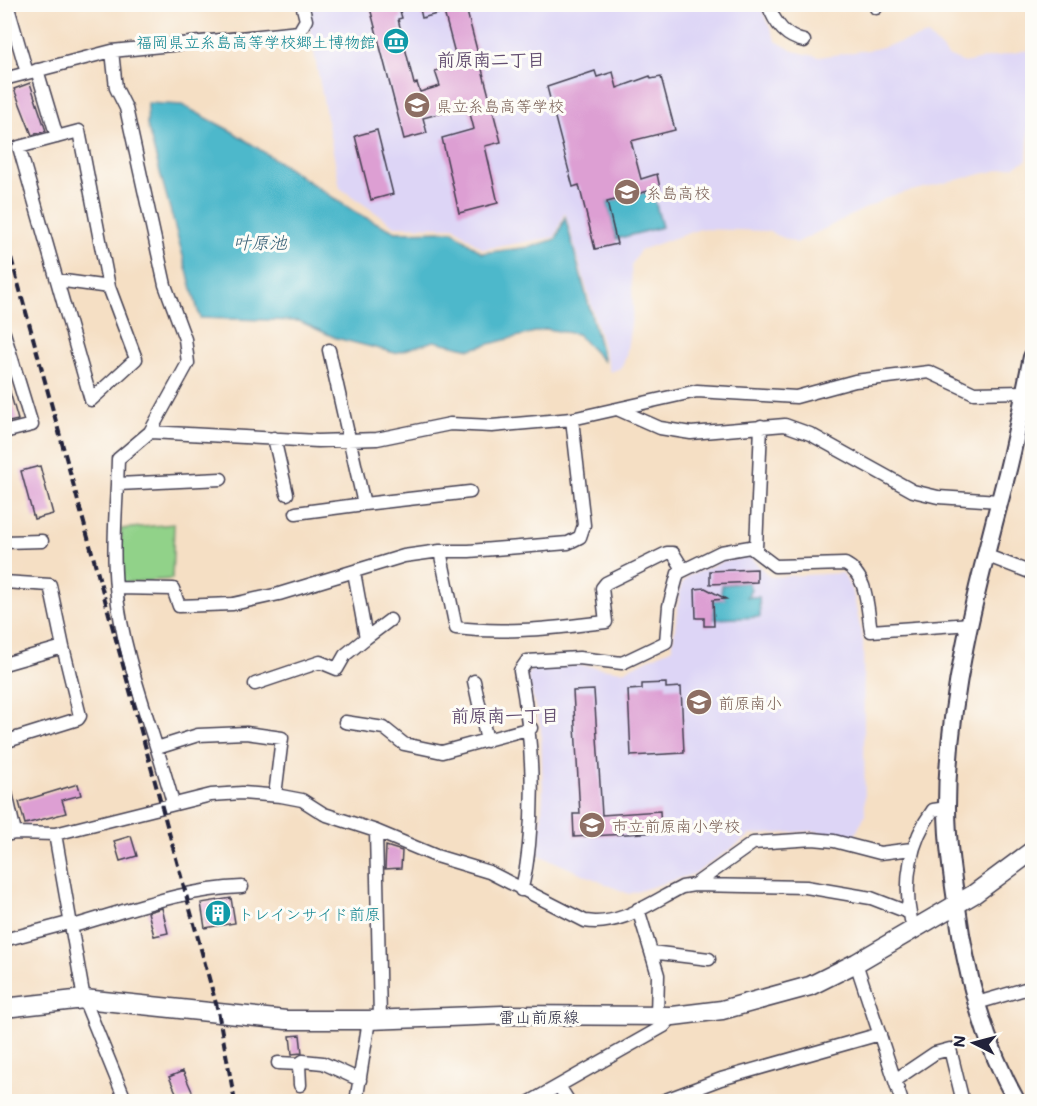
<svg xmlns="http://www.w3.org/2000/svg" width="1037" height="1106" font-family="Mali,'Klee One',sans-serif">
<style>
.built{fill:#ddd5f6}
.green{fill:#91d289;stroke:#5a7a62;stroke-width:1.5}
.water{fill:#4eb8cb;stroke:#386d83;stroke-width:1.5}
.building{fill:#dd9fd3}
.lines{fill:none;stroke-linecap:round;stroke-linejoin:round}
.minor-casing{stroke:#423e50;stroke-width:15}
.tertiary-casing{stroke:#423e50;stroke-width:20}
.secondary-casing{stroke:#423e50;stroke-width:21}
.minor{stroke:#fff;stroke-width:12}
.tertiary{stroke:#fff;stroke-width:16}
.secondary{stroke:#fff;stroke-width:18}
.rail{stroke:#22223b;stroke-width:4;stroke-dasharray:9 4.5;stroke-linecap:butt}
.labels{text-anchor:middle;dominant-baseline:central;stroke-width:6;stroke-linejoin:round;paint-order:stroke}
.culture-label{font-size:16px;fill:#0d838f;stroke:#fdfcf7;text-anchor:end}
.education-label{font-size:16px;fill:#785e54;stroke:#fdfcf7;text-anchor:start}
.street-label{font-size:16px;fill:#22223b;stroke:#fdfcf7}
.neighbourhood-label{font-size:18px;font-weight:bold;fill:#634e70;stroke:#fdfcf7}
.water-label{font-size:18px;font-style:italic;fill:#345e75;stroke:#fdfcf7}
</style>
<rect width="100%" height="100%" fill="#fdfcf7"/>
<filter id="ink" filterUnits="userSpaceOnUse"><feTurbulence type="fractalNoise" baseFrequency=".0167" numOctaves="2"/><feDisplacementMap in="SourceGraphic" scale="12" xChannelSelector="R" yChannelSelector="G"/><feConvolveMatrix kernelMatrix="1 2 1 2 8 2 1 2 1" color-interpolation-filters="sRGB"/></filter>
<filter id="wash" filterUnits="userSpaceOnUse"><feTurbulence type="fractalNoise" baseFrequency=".008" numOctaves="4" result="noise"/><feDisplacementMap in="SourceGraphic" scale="24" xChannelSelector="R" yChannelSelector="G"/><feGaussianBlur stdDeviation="1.35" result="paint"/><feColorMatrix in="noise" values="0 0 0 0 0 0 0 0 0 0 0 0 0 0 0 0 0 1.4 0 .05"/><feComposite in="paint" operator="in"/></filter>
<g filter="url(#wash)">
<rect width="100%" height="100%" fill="#f5dfc4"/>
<path class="built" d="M305 5H760L776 41 793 51 819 57 875 49 928 35 948 56 964 63 1028 50 1031 89 1027 160 1015 166 890 196 796 243 767 231 700 229 640 250 631 266 633 310 626 356 621 368 610 372 565 212 555 237 483 249 454 227 395 226 340 188Z
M750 557 770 577 843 573 853 593 863 641 865 815 852 841 814 831 751 835 694 874 629 894 539 855 543 795 541 729 527 675 532 669 579 665 623 671 672 648 681 585 688 576 724 561Z"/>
<path class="green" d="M174 524 172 579 122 583 121 529Z"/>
<path class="water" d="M148 103 182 105 233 132 358 214 396 232 453 231 482 253 531 247 556 239 565 217 604 362 577 334 546 329 471 349 434 341 395 353 336 338 299 321 200 318 147 125Z
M652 190 662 227 616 239 607 202Z
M748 582 751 589 747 597H759L760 617 714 619 713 600 725 599 721 594 722 585Z"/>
<g id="blocks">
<path class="building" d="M369 4H398L402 18 398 19 414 84 417 83 420 92 440 86 435 71 458 65 444 12 422 18 419 4H465L501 142 485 146 498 203 459 213 442 138 474 129 468 106 423 118 427 133 404 139Z
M595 71 597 77 613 72 617 88 650 76 651 79 661 77 675 130 631 141 641 179 657 174 660 188 607 202 617 244 595 249 579 185 573 187 547 87Z
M30 83 46 131 32 135 14 89Z
M377 130 393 194 371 200 355 136Z
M4 385H8L18 420 4 423Z
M40 466 53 514 34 519 21 471Z
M757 569V582L710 584V571Z
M705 588 726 599 713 600 714 626H704V618H696L695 589Z
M666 683V688L681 687 684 753 631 756 628 690 642 689V684Z
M594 690 602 815 660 811 661 832 574 837 573 814H580L573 691Z
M78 784 81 795 62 800 66 813 25 824 19 802Z
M131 836 137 856 120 861 114 841Z
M386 846 402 851 401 868 385 869Z
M231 898 235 923 205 928 201 903Z
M162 908 168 933 154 936 148 912Z
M300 1035 302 1053 292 1054 290 1036Z
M183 1071 194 1096 180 1101 169 1077Z"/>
</g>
</g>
<g filter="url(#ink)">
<use href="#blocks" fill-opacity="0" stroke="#423e50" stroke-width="1.5"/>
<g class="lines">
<defs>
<path id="minor" d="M7 4 27 73
M768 4C774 22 784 37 804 41
M876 4V8
M112 51 116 88 126 108 165 285 185 339 188 363 150 432 118 459C117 501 112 544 116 587 122 657 155 734 173 803
M37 70 57 137
M4 79 112 51 299 32 306 20 302 4
M79 131 109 287 136 359 91 400 19 147Z
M57 280 109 287
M4 333 32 425 4 432
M329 350 364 504 470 492
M617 409 660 428 691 433 785 425 810 434 913 491 938 497 999 501
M150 432 318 441 377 439 450 424 492 426 572 419 697 391 796 397 855 381 929 372 974 393 1024 392
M274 438 287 494
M118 484 221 479
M296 513 364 504
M4 542 42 541
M756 549 761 426
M440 551 456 628C507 634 555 628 606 622L602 588 606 583 667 553H673L683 569
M985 555 1032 573
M354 572 366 638 390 620
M4 582 50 585 63 647
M116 588 173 589 179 606 233 604 279 594 404 556 440 551H469L568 543 580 537 584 525 572 419
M4 664 63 647 80 716 78 719 4 742
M474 681 487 741
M255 684 320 662 337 669 345 655 366 638
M345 722 384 728 404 744 442 752 531 728
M157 748 198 735 246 733 282 738 275 795
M4 784 15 833
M376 831 380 1019
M55 834 84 999 126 1102
M4 835 15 833 55 834 211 795 242 793 281 796 302 800 324 814 376 831 436 856 489 872 585 921C620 927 652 902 682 887L694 885 753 843 813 839 834 841 880 853 912 849
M694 885 806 887 871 898 910 913
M521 890C526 876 527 861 529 845 535 786 531 729 520 671L527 661 579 658 622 663 666 642 669 606 678 573 721 552 750 547 775 566 845 564C868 575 867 608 871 631L971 624
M638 909 658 975 657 1016
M911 920C903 881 910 841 933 810L947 808
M73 926C129 910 184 889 242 887
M4 940 72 922
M651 952 709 959
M856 963 902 1102
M977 1003 1032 987
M278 1063 299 1064
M895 1080 935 1053 950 1049 963 1102
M300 1085 299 1064 303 1061 323 1063 360 1080
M559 1086 569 1102
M356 1102 369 1020
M530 1102 664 1026 673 1016
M660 1102 721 1079 880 1034"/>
<path id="tertiary" d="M1017 1102C988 1050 971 992 961 934 955 893 947 849 947 807 947 697 977 587 1005 481 1016 440 1023 398 1032 357"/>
<path id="secondary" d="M4 1008 84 999 286 1020H369L502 1015 673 1016 722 1010 810 986 856 963 974 894 1032 851"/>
</defs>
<use href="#minor" class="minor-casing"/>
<use href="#tertiary" class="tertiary-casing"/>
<use href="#secondary" class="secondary-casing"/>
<use href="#minor" class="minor"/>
<use href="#tertiary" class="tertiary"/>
<use href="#secondary" class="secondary"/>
<path class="rail" d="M4 232 218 1011 235 1102"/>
</g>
</g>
<defs>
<symbol id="museum-disc" viewBox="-11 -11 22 22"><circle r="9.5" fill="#0f9aa8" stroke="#fdfcf7"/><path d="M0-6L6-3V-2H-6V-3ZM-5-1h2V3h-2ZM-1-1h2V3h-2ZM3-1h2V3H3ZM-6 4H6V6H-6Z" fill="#fff"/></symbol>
<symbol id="school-disc" viewBox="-11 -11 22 22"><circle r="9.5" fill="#8d6e63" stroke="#fdfcf7"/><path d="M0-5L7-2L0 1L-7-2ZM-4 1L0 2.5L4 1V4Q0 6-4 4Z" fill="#fff"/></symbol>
<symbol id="building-disc" viewBox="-11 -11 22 22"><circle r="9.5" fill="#0f9aa8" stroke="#fdfcf7"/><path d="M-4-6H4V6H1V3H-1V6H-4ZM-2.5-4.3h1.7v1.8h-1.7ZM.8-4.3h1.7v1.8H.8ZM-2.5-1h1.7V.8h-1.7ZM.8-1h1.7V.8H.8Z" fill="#fff"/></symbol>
</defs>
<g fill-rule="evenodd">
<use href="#museum-disc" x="381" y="26" width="30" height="30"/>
<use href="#school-disc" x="402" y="90" width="30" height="30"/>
<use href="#school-disc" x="612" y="177" width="30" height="30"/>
<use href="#school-disc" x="684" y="687" width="30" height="30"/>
<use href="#school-disc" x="577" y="810" width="30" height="30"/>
<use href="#building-disc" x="203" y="898" width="30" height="30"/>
</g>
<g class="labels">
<g class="culture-label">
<text x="376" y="41">福岡県立糸島高等学校郷土博物館</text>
<text x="238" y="913" text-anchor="start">トレインサイド前原</text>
</g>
<g class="education-label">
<text x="436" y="105">県立糸島高等学校</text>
<text x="646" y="192">糸島高校</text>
<text x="718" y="702">前原南小</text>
<text x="612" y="825">市立前原南小学校</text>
</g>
<g class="street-label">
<text x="539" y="1016">雷山前原線</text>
</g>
<g class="neighbourhood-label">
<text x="491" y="59">前原南二丁目</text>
<text x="505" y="715">前原南一丁目</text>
</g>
<g class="water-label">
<text x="260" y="242">叶原池</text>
</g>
</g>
<rect width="1037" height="1106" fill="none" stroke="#fdfcf7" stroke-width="24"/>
<g transform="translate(974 1043) rotate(276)" stroke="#fdfcf7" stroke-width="4.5" paint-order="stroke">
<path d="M0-4.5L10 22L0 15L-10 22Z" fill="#22223b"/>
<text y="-9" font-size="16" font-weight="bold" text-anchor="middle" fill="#22223b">N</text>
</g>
</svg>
